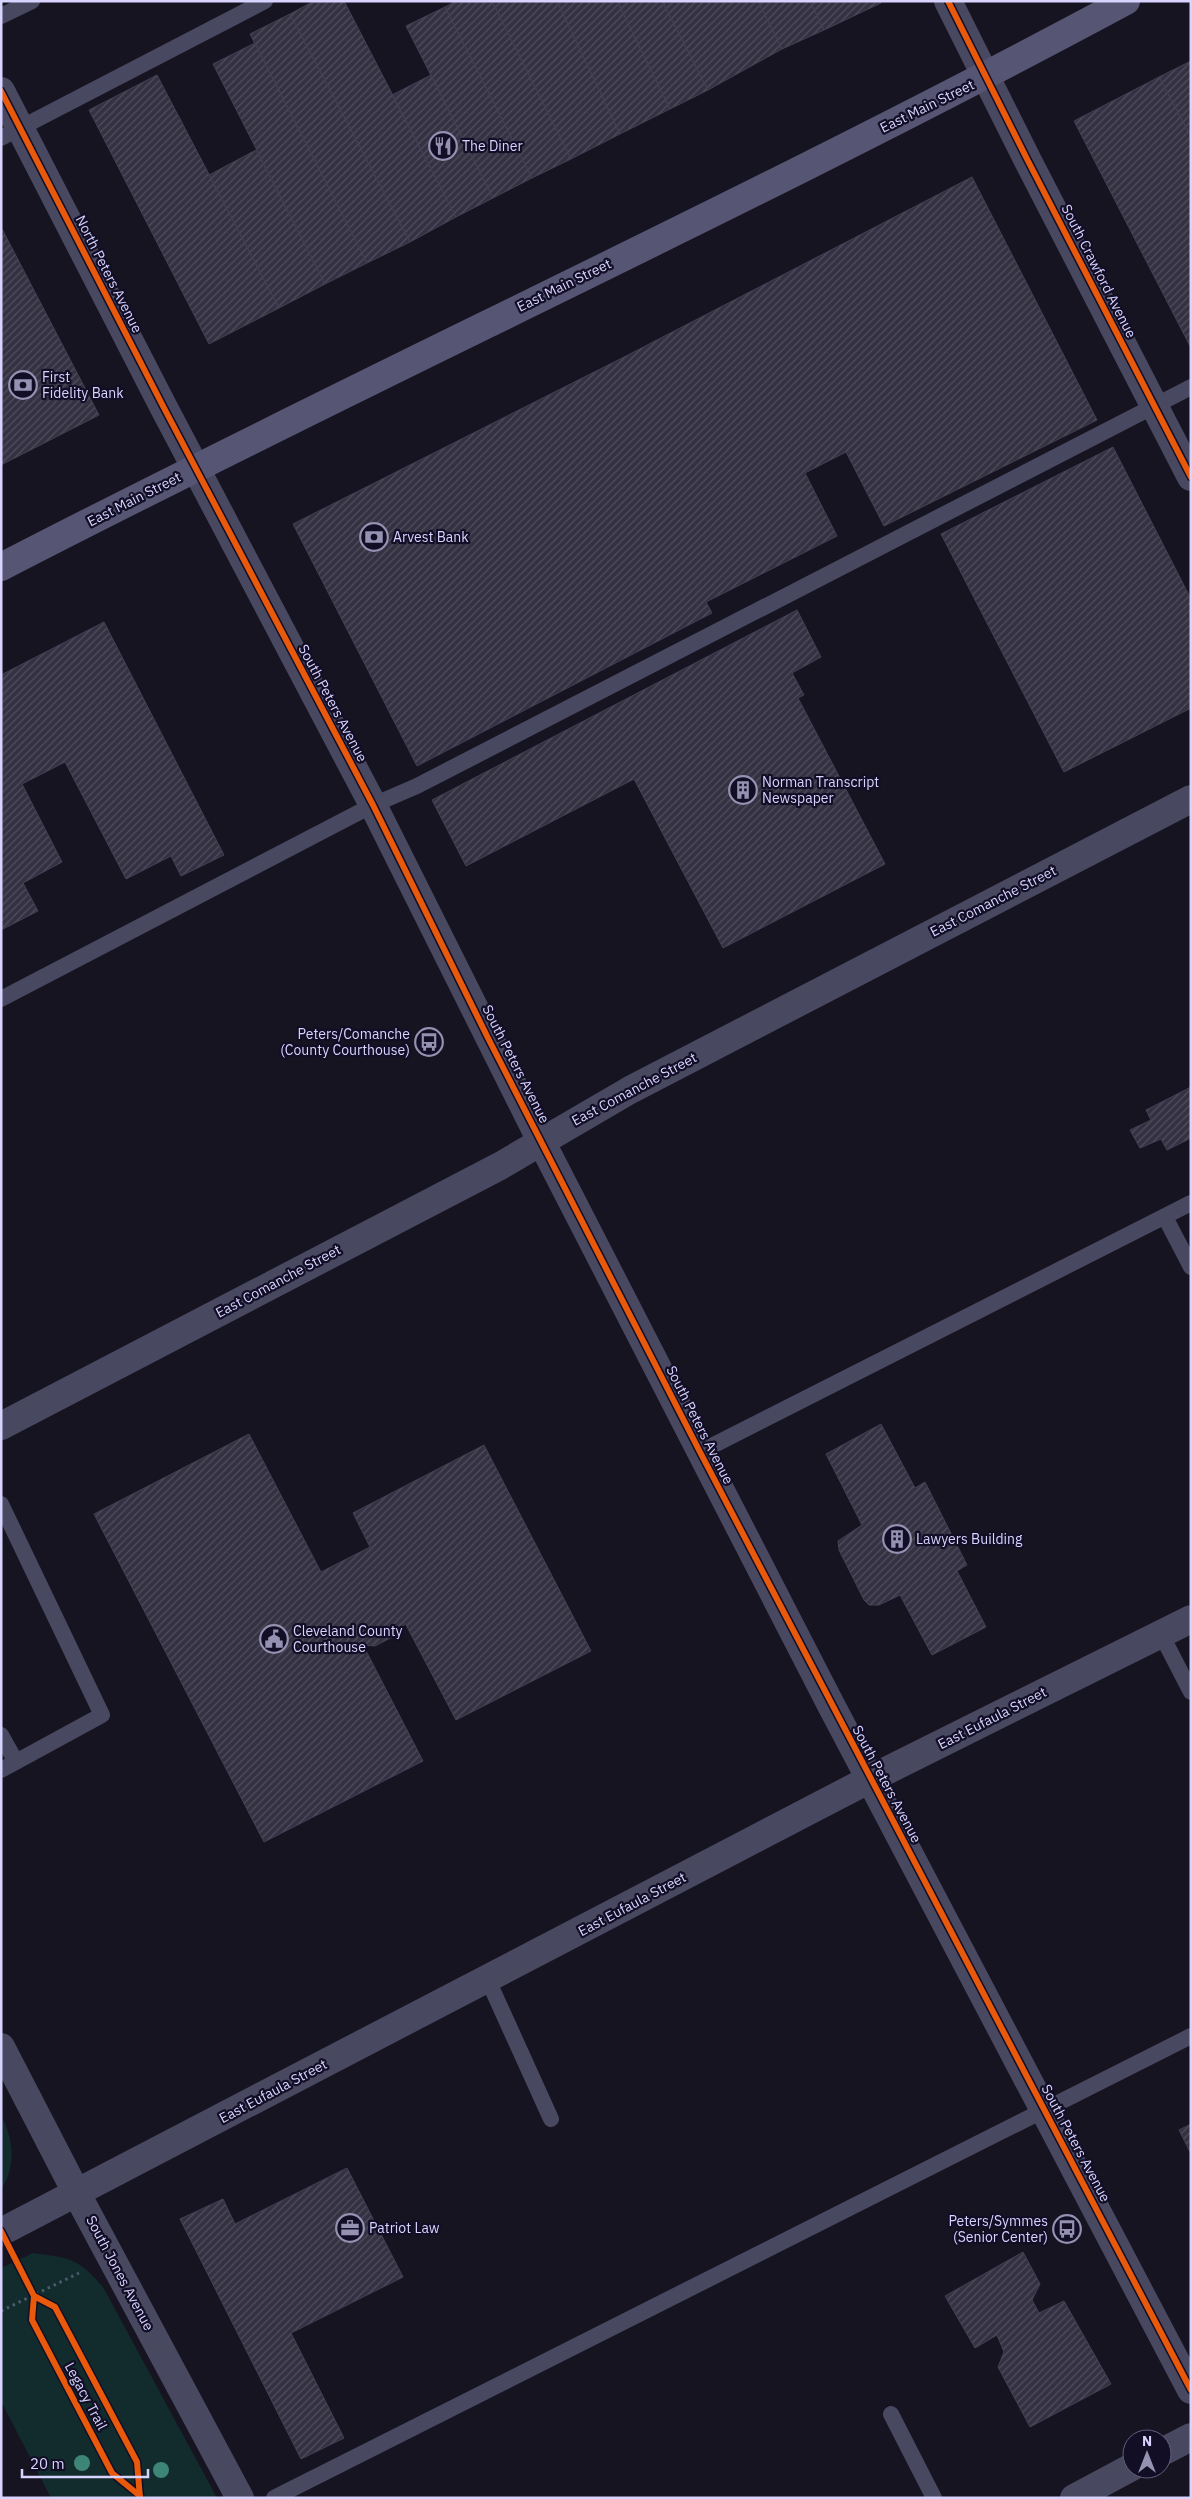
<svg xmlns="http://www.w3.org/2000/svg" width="1192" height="2499" font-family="'IBM Plex Sans',sans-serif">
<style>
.green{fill:#122c2d}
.building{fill:url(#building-hatch);stroke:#433f55}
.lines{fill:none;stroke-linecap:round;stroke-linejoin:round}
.path{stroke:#4b5b69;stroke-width:3;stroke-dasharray:2.5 4;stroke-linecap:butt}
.service{stroke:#494861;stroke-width:16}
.minor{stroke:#494861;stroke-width:28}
.tertiary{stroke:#494861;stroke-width:28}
.secondary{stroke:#575574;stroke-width:28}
.cycleway-casing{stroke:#120e26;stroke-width:9}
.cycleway{stroke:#e8590c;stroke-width:6}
.tree{fill:#3c8577}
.labels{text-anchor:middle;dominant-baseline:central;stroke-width:4.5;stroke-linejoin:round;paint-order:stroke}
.street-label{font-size:14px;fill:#d8d4ff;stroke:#120e26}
.poi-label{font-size:14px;fill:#d8d4ff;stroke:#120e26;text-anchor:start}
</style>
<defs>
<pattern id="building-hatch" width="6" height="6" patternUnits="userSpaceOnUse" patternTransform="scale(1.25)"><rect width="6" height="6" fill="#343242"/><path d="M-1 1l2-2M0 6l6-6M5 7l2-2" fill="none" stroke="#514f5e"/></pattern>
</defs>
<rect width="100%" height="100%" fill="#161420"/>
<path class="green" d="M1 2115C13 2138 17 2166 1 2189Z
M33 2253C70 2258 78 2258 103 2287L217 2498H51L1 2401V2268Z"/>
<path class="building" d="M314 1H344L456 217 410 242 290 14Z
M456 1H492L571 159 532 178 445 7Z
M492 1H557L620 134 571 159Z
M557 1H617L670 109 620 134Z
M617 1H662L708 90 670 109Z
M662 1H758L782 49 708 90Z
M758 1H810L824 30 782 49Z
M810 1H880L881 3 824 30Z
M445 7 532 178 493 198 406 26Z
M290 14 410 242 367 263 250 34Z
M255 43 367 263 325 284 213 64Z
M1191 61V137L1159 77Z
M157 75 279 308 209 344 89 110Z
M431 75 493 198 456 217 392 95Z
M1159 77 1191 137V348L1074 121Z
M256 150 325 284 279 308 209 175Z
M972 177 1097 420 884 526 846 452 805 473 837 536 706 602 712 613 417 766 293 524 626 356Z
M1 227 99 415 1 465Z
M1113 447 1191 599V708L1064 772 941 534Z
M797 610 821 657 792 673 804 695 798 698 885 864 723 948 634 779 466 866 432 800Z
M104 622 224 855 181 876 171 856 126 879 65 762 22 784 62 862 23 883 38 911 1 930V675Z
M1191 1087V1138L1167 1150 1161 1139 1140 1148 1130 1130 1151 1120 1146 1110Z
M881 1424 915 1488 925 1482 967 1565 957 1571 986 1627 932 1655 900 1595 879 1605H869L864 1600 839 1550 838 1541 862 1525 826 1454Z
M249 1434 321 1572 370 1547 353 1513 484 1445 591 1651 456 1720 405 1623 400 1633 375 1646 363 1645 423 1761 264 1842 94 1514Z
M1191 2124V2154L1179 2130Z
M347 2168 403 2277 291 2333 344 2438 301 2459 180 2219 223 2199 235 2224Z
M1023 2252 1040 2284 1032 2300 1039 2313 1064 2301 1111 2384 1030 2427 998 2367 1004 2352 997 2335 975 2348 945 2296Z"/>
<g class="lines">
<path class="path" d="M1 2311 79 2273"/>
<path class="service" d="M1 16 32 1
M1 138 265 1
M1 999 373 805 417 786 1191 387
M1165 1217 1191 1267
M700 1452 1191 1203
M1 1504 102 1715 1 1770
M1161 1634 1191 1692
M1 1735 16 1762
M488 1980 551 2119
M891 2414 934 2498
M274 2498 1191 2036"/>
<path class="minor" d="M541 1141 831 1705 1191 2390
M1 1426 500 1166 630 1090 1191 799
M1 2047 77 2194 240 2498
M1 2232 870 1779 1191 1619
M1162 2452 1191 2437
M1074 2498 1132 2467"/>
<path class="tertiary" d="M948 1 1027 159 1191 477
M1 91 164 408 373 805 541 1141"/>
<path class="secondary" d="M1 567C374 374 756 200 1126 1"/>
<defs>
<path id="cycleway" d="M948 1 1027 159 1191 477
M1 91 164 408 373 805 488 1038 700 1452 1191 2390
M1 2231 34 2296 32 2320 112 2473 140 2496
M34 2296 55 2307 137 2462 140 2498"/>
</defs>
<use href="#cycleway" class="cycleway-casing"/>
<use href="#cycleway" class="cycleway"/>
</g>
<g class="tree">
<circle cx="82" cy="2463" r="8"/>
<circle cx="161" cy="2470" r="8"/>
</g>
<defs>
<symbol id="restaurant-ring" viewBox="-11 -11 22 22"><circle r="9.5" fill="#120e26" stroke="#9491b1" stroke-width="1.5"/><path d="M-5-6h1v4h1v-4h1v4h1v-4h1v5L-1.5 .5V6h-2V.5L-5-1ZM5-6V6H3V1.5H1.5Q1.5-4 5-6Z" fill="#9491b1"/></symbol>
<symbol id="bank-ring" viewBox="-11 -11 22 22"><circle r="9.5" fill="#120e26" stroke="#9491b1" stroke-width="1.5"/><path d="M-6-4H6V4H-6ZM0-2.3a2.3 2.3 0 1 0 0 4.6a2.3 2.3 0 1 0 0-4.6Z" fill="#9491b1"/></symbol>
<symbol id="building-ring" viewBox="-11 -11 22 22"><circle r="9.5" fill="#120e26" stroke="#9491b1" stroke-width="1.5"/><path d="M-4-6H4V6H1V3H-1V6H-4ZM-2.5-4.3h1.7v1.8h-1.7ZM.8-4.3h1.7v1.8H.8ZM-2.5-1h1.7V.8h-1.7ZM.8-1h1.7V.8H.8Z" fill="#9491b1"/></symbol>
<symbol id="bus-ring" viewBox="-11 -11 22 22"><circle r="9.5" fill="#120e26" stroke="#9491b1" stroke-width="1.5"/><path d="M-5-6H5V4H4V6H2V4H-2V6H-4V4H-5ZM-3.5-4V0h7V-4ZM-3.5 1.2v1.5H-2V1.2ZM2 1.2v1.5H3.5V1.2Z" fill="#9491b1"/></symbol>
<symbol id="civic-ring" viewBox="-11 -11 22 22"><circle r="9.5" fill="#120e26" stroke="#9491b1" stroke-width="1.5"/><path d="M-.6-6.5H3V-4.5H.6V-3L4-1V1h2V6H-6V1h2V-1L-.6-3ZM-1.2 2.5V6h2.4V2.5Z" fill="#9491b1"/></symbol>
<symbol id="office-ring" viewBox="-11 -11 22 22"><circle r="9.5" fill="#120e26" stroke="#9491b1" stroke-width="1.5"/><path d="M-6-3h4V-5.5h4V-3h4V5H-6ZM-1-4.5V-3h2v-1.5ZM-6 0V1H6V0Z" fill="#9491b1"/></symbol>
</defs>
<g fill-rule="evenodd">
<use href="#restaurant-ring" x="427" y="130" width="32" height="32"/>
<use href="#bank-ring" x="7" y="369" width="32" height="32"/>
<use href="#bank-ring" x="358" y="521" width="32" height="32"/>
<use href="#building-ring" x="727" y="774" width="32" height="32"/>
<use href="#bus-ring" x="413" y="1026" width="32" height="32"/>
<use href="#building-ring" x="881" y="1523" width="32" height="32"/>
<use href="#civic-ring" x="258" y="1623" width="32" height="32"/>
<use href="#office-ring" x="334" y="2212" width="32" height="32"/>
<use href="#bus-ring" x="1051" y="2213" width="32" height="32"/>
</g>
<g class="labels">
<g class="street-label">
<text transform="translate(927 106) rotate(-26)">East Main Street</text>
<text transform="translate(1099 271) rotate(63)">South Crawford Avenue</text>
<text transform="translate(109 274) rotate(63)">North Peters Avenue</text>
<text transform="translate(564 285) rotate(-26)">East Main Street</text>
<text transform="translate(134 499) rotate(-27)">East Main Street</text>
<text transform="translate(333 703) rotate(62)">South Peters Avenue</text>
<text transform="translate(993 901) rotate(-27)">East Comanche Street</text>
<text transform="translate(516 1064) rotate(63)">South Peters Avenue</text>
<text transform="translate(634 1089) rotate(-28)">East Comanche Street</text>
<text transform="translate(278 1281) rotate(-28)">East Comanche Street</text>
<text transform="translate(700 1425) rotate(63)">South Peters Avenue</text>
<text transform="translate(992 1718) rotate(-27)">East Eufaula Street</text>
<text transform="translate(887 1784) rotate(62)">South Peters Avenue</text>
<text transform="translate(632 1904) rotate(-28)">East Eufaula Street</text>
<text transform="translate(273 2091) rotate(-28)">East Eufaula Street</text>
<text transform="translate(1076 2143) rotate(62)">South Peters Avenue</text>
<text transform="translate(120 2273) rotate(62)">South Jones Avenue</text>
<text transform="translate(86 2396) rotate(62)">Legacy Trail</text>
</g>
<g class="poi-label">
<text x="462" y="146">The Diner</text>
<text x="42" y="377">First<tspan x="42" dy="16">Fidelity Bank</tspan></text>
<text x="393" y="537">Arvest Bank</text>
<text x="762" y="782">Norman Transcript<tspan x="762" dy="16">Newspaper</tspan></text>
<text x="410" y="1034" text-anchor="end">Peters/Comanche<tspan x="410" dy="16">(County Courthouse)</tspan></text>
<text x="916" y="1539">Lawyers Building</text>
<text x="293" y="1631">Cleveland County<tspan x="293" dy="16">Courthouse</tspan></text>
<text x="1048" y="2221" text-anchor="end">Peters/Symmes<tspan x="1048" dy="16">(Senior Center)</tspan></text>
<text x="369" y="2228">Patriot Law</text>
</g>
</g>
<rect width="1192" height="2499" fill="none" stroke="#d8d4ff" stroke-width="5"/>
<g transform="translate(1147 2454)"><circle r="24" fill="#120e26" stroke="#615d7d"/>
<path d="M0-4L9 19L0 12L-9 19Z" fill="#9491b1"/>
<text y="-8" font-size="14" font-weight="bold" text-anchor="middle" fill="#d8d4ff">N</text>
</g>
<path d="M22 2469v8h126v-8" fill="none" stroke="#d8d4ff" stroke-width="2.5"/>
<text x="30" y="2469" font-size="15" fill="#d8d4ff" stroke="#120e26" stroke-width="4" paint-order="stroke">20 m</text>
</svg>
